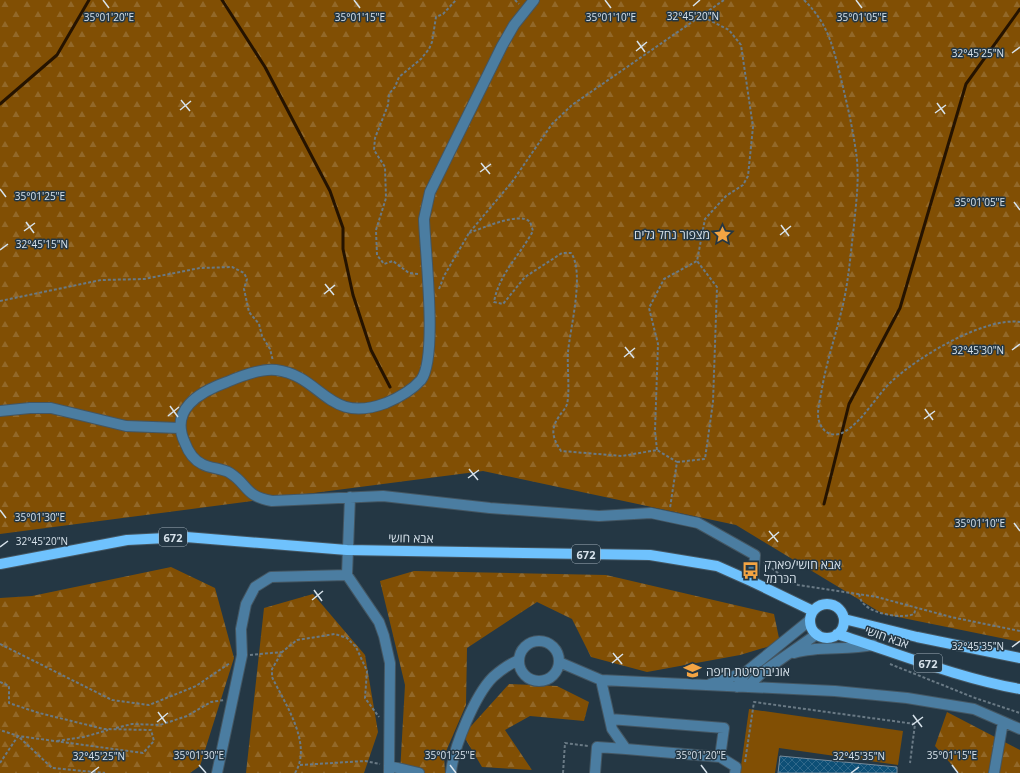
<svg xmlns="http://www.w3.org/2000/svg" width="1020" height="773" font-family="'Open Sans','Noto Sans Hebrew',sans-serif">
<style>
.grass{fill:#814f04}
.forest{fill:url(#forest-firs)}
.lines{fill:none;stroke-linecap:round;stroke-linejoin:round}
.stream{stroke:#251300;stroke-width:3}
.building{fill:url(#building-cross-hatch);stroke:#768b9b}
.minor-casing{stroke:#445662;stroke-width:12}
.major-casing{stroke:#445662;stroke-width:12}
.path{stroke:#6a7a85;stroke-width:2;stroke-dasharray:3 2;stroke-linecap:butt}
.minor{stroke:#4b7da1;stroke-width:10}
.major{stroke:#6fc2fd;stroke-width:10}
.ticks{fill:none;stroke:#d7e2eb;stroke-width:1.5}
.labels{text-anchor:middle;dominant-baseline:central;stroke-width:3;stroke-linejoin:round;paint-order:stroke}
.shield{fill:#243744;stroke:#a1afb9;stroke-width:1}
.shield-label{font-size:11px;font-weight:bold;fill:#d7e2eb}
.poi-label{font-size:12px;fill:#d7e2eb;stroke:#243744;text-anchor:start}
.street-label{font-size:12px;fill:#d7e2eb;stroke:#243744}
.ticks-label{font-size:10px;text-anchor:middle;fill:#d7e2eb;stroke:#243744;stroke-width:3;stroke-linejoin:round;paint-order:stroke}
</style>
<defs>
<pattern id="forest-firs" width="22" height="20" patternUnits="userSpaceOnUse"><rect width="22" height="20" fill="#814f04"/><path d="M5 1l3.5 6h-7zM16 11l3.5 6h-7z" fill="#926829"/></pattern>
<pattern id="building-cross-hatch" width="8" height="8" patternUnits="userSpaceOnUse"><rect width="8" height="8" fill="#0d4f76"/><path d="M0 0l8 8M0 8l8-8" fill="none" stroke="#30688a"/></pattern>
</defs>
<rect width="100%" height="100%" fill="#243744"/>
<path class="grass" d="M749 709 903 731 898 765 779 748 775 773H740Z"/>
<path class="forest" d="M0 0H1020V642L883 614 736 525 483 471 0 534Z
M171 567 215 588 234 658 200 766 190 773H0V598L32 596Z
M414 571 606 575 774 614 780 643 740 655 647 672 591 657 572 619 537 602 467 648 466 705 444 756 445 773H400L405 685 380 581Z
M313 594 365 655 378 732 364 773H246L264 608Z
M509 684 557 686 589 702 584 721 530 716 505 730 532 770 482 767 463 735Z
M947 712 1020 750V773H959L935 746Z"/>
<g class="lines">
<path class="stream" d="M222 0 265 67 330 191 343 228V249L353 295 371 350 390 387
M0 104 57 55 89 0
M824 504 849 404 900 308 966 84 1020 9"/>
</g>
<path class="building" d="M780 756 897 767V773H778Z"/>
<g class="lines">
<defs>
<path id="minor" d="M534 0 514 25 502 46 430 192 424 219C425 251 438 358 421 380 412 390 398 398 386 403 327 425 323 376 276 370 261 368 241 376 227 382 199 392 169 410 185 443 188 451 194 460 202 464 211 469 222 468 230 473 249 485 244 496 272 501L383 496 490 508 599 516 651 513 698 523 755 555 753 582
M0 411 30 408H51L126 426 179 428
M350 497 347 575 379 622 384 636 390 663 389 773
M519 661a20 20 0 1 1 40 0a20 20 0 1 1-40 0Z
M794 653C820 645 847 651 873 645
M559 662 601 680 835 691 907 698 974 709 1020 729
M710 684 746 672
M737 687 746 672 810 620
M747 687 764 671 817 634
M610 719 724 728 720 757
M626 749 720 757 736 767 735 773
M389 766 419 773
M217 773 242 655 241 629 246 604 255 587 271 577 347 575
M451 773C453 748 475 695 493 677 501 670 509 664 519 660
M595 773 597 747 626 749 612 729 601 680
M994 773 1003 722"/>
<path id="major" d="M0 564 127 540 186 537 347 550 650 555 717 566 753 582 813 611
M810 621a17 17 0 1 1 34 0a17 17 0 1 1-34 0Z
M844 619 917 637 1020 658
M837 634C897 653 958 678 1020 689"/>
</defs>
<use href="#minor" class="minor-casing"/>
<use href="#major" class="major-casing"/>
<path class="path" d="M515 0 519 4
M804 0C829 24 834 50 842 83 848 108 854 134 857 160 859 182 856 204 854 225 851 250 849 276 844 300 837 332 826 362 821 394 820 400 818 407 818 414 818 427 828 439 842 433 861 424 876 396 892 381 918 357 984 317 1020 322
M469 233C480 229 520 211 530 222 531 224 532 228 533 231 520 255 499 274 494 302L503 304 525 277 562 253H571C585 272 570 329 568 352 567 366 570 393 567 404 566 408 562 412 560 415 550 429 552 437 561 451L622 456 657 450 677 462 670 508
M418 274 409 273 393 261 384 264 377 255 376 230 386 198 385 167 374 150 375 138 388 105 389 94 395 87 399 77 421 59 429 49 432 42 436 17 443 14 456 0
M439 289 444 276 469 233 512 182 552 124 572 105 724 0
M0 301 101 280 144 279 200 268 232 267 244 273 247 279 244 289 249 312 259 324 262 336 270 349 273 361
M657 450 655 431 658 344 649 308 664 279 697 261 705 219 726 196 743 185 748 176 753 127 741 45 729 30 699 15
M677 462 705 459 713 402 717 287 697 261
M764 562 783 577 798 585 877 597 951 617 1020 631
M859 594C860 598 861 602 865 605 874 614 902 619 914 614L916 608
M0 644 112 700 149 705 196 686 230 663
M250 655 282 652
M890 664 975 698 1020 713
M0 682 9 686V703L39 713 104 729 151 730 154 741 143 753 18 736 0 730
M116 728 132 724 160 725 187 716 211 702 224 700
M57 741 84 737 108 730
M745 762 754 702 915 724 910 763
M0 763 18 736 52 768 105 773
M300 765 365 761 380 764
M295 773C313 744 285 704 272 677V669L282 652 297 640 335 634 347 638 356 647 367 671 365 698 379 717
M563 773 565 743 588 746"/>
<use href="#minor" class="minor"/>
<use href="#major" class="major"/>
</g>
<path class="ticks" d="M103 0 109 8M354 0 360 8M605 0 611 8M856 0 862 8M693 6 700 0M637 41 645 52M636 51 647 42M1012 53 1020 47M181 100 190 111M937 103 945 114M180 110 191 101M935 113 946 105M481 163 490 174M480 172 491 164M0 189 6 197M1014 202 1020 210M26 222 34 233M781 225 789 236M24 231 35 223M780 235 791 226M0 250 8 244M325 284 334 295M324 294 335 285M625 347 634 358M1012 350 1020 344M624 357 635 348M170 406 178 417M925 409 933 420M168 416 179 407M924 419 935 411M469 469 478 480M468 478 479 470M0 510 6 518M1014 523 1020 531M769 531 778 542M768 541 779 532M0 547 8 541M314 590 322 601M312 600 323 591M1012 647 1020 641M613 653 622 664M612 663 623 654M158 712 166 723M913 715 922 727M157 722 168 713M912 725 923 717M199 765 206 773M450 765 456 773M701 765 707 773M952 765 958 773M91 773 99 767M851 773 859 767"/>
<defs>
<symbol id="sight-bare" viewBox="-9 -9 18 18"><path d="M0-6L1.8-2.2L6-1.7L2.9 1.2L3.7 5.4L0 3.3L-3.7 5.4L-2.9 1.2L-6-1.7L-1.8-2.2Z" fill="#f3a443" stroke="#243744" stroke-width="2.5" paint-order="stroke"/></symbol>
<symbol id="bus-bare" viewBox="-9 -9 18 18"><path d="M-5-6H5V4H4V6H2V4H-2V6H-4V4H-5ZM-3.5-4V0h7V-4ZM-3.5 1.2v1.5H-2V1.2ZM2 1.2v1.5H3.5V1.2Z" fill="#f3a443" stroke="#243744" stroke-width="2.5" paint-order="stroke"/></symbol>
<symbol id="university-bare" viewBox="-9 -9 18 18"><path d="M0-5L7-2L0 1L-7-2ZM-4 1L0 2.5L4 1V4Q0 6-4 4Z" fill="#f3a443" stroke="#243744" stroke-width="2.5" paint-order="stroke"/></symbol>
</defs>
<g fill-rule="evenodd">
<use href="#sight-bare" x="710" y="222" width="25" height="25"/>
<use href="#bus-bare" x="738" y="558" width="25" height="25"/>
<use href="#university-bare" x="680" y="658" width="25" height="25"/>
</g>
<g class="labels">
<g class="shield">
<rect x="159" y="528" width="28" height="18" rx="3"/>
<rect x="572" y="545" width="28" height="18" rx="3"/>
<rect x="914" y="654" width="28" height="18" rx="3"/>
</g>
<g class="shield-label">
<text x="173" y="537">672</text>
<text x="586" y="554">672</text>
<text x="928" y="663">672</text>
</g>
<g class="poi-label">
<text x="710" y="234" text-anchor="end">מצפור נחל גלים</text>
<text x="764" y="564">אבא חושי/פארק<tspan x="764" dy="14">הכרמל</tspan></text>
<text x="706" y="671">אוניברסיטת חיפה</text>
</g>
<g class="street-label">
<text transform="translate(411 538) rotate(1)">אבא חושי</text>
<text transform="translate(887 637) rotate(19)">אבא חושי</text>
</g>
</g>
<g class="ticks-label">
<text x="693" y="20">32°45'20"N</text>
<text x="109" y="21">35°01'20"E</text>
<text x="360" y="21">35°01'15"E</text>
<text x="611" y="21">35°01'10"E</text>
<text x="862" y="21">35°01'05"E</text>
<text x="978" y="57">32°45'25"N</text>
<text x="40" y="200">35°01'25"E</text>
<text x="980" y="206">35°01'05"E</text>
<text x="42" y="248">32°45'15"N</text>
<text x="978" y="354">32°45'30"N</text>
<text x="40" y="521">35°01'30"E</text>
<text x="980" y="527">35°01'10"E</text>
<text x="42" y="545">32°45'20"N</text>
<text x="978" y="650">32°45'35"N</text>
<text x="199" y="759">35°01'30"E</text>
<text x="450" y="759">35°01'25"E</text>
<text x="701" y="759">35°01'20"E</text>
<text x="952" y="759">35°01'15"E</text>
<text x="99" y="760">32°45'25"N</text>
<text x="859" y="760">32°45'35"N</text>
</g>
</svg>
